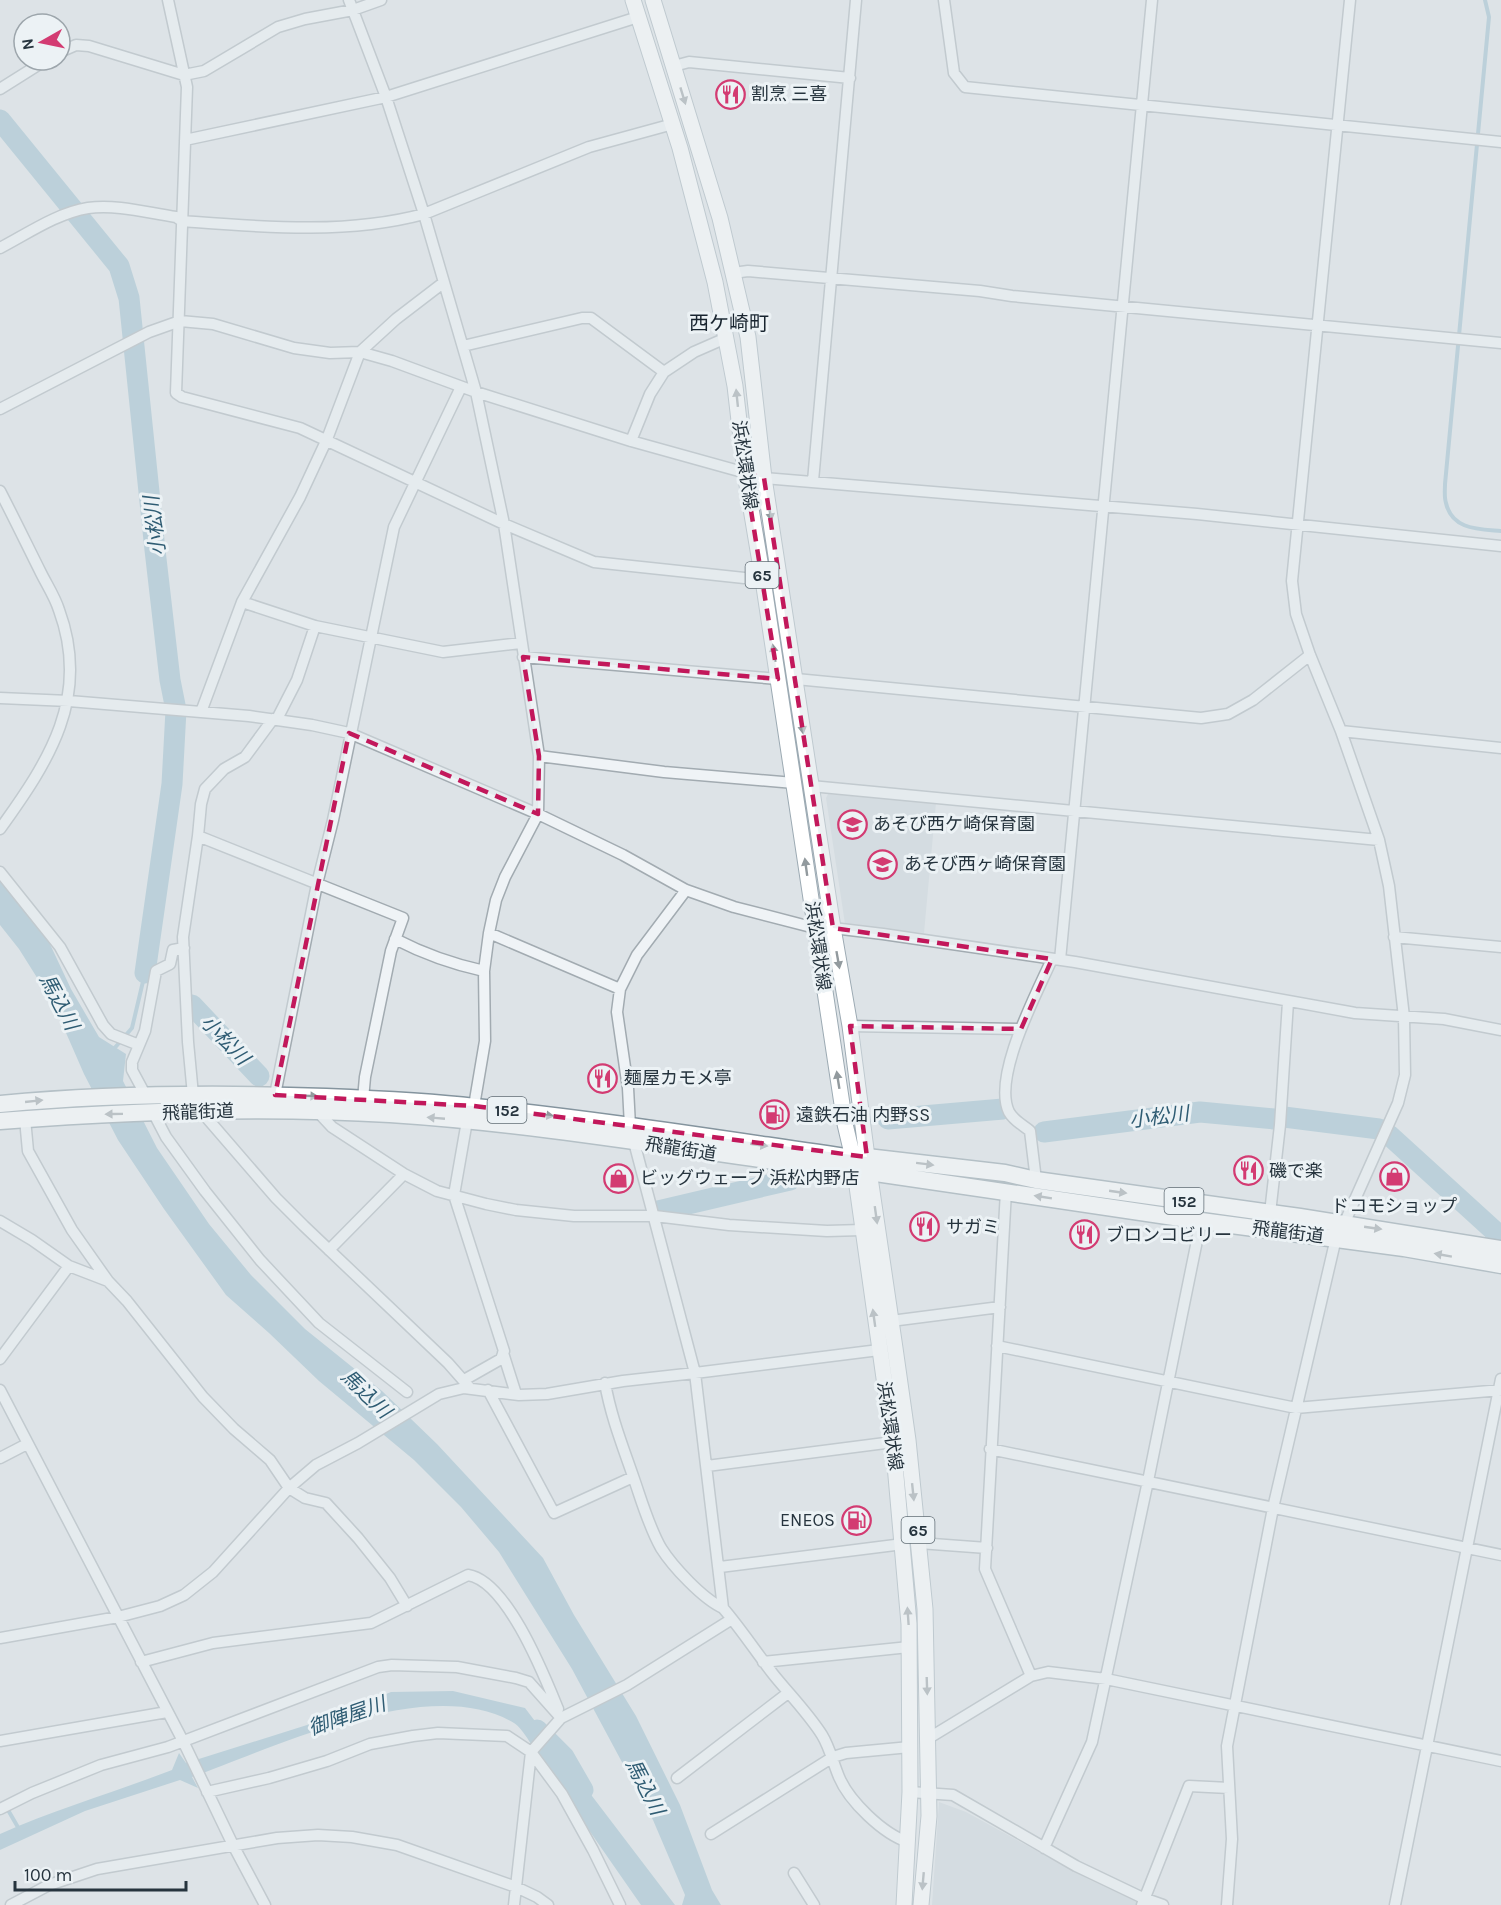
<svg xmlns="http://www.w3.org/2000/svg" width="1501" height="1905" font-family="Karla,'Noto Sans JP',sans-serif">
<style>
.built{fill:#cbd3d9}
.water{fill:#96b9c9}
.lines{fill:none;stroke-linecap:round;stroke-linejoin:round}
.stream{stroke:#96b9c9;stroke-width:4}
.river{stroke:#96b9c9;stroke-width:21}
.minor-casing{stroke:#a2abb1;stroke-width:13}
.primary-casing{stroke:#9caab3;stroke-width:17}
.trunk-casing{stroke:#84949e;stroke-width:19}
.minor{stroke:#eff3f6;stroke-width:10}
.primary{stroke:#fff;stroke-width:15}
.trunk{stroke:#fff;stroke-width:16}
.oneway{fill:#929a9e}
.marked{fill:none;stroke:#c2185b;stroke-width:4.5;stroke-dasharray:12 8;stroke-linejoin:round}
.labels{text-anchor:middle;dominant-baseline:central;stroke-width:6;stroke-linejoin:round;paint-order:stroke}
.shield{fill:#ecf2f5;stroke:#616d75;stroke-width:1.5}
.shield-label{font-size:16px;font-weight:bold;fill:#26343e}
.poi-label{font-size:18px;fill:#26343e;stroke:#ecf2f5;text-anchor:start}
.street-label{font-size:18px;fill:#26343e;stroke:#ecf2f5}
.neighbourhood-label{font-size:20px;fill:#18242f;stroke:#ecf2f5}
.water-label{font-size:20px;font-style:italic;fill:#2f5c73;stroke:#ecf2f5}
</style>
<rect width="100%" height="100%" fill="#dde3e7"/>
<path class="built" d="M828 794 936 803 924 933 845 924 826 798Z
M939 1802 966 1812 1090 1880 1135 1901 1147 1905H932Z"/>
<path class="water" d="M0 881 49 942 71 989 99 1037 126 1054 123 1081 157 1148 209 1224 251 1275 305 1329 382 1391 437 1444 543 1558 574 1615 636 1716 680 1805 712 1890 721 1905H682L685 1895 653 1820 572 1669 499 1552 461 1507 414 1460 319 1381 269 1333 226 1295 164 1209 118 1140 84 1074 53 1003 19 949 0 925Z
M453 1691 525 1708 675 1905H641C608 1858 575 1810 543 1763 536 1753 523 1728 514 1723 431 1673 275 1747 192 1777L198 1788 180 1780 85 1811 0 1850V1834C56 1809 115 1792 172 1770L179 1753 186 1763 307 1725 391 1692Z"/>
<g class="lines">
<path class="stream" d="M1485 0 1489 17 1445 484C1445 490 1444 497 1446 503 1452 530 1479 529 1501 531
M112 1051 132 1028 145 973
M8 1810 19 1829"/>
<path class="river" d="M0 120 119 266 129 298 155 550 170 680 176 710 172 784 145 973
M192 1005 259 1076
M1284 1117 1379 1129
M888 1119 1003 1109
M1044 1132 1200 1112 1274 1119
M1389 1135 1501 1237
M658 1211 790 1180
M537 1730 564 1757 583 1790"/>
<defs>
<path id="minor" d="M168 0 187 87 176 393 182 397 300 428 504 524 594 562 763 580
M349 0 386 97 424 214 476 392 504 524 539 756 538 814 505 877 496 900 489 933 484 971 485 1041 474 1106
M944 0 954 73 965 87 1501 142
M60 52 76 45 89 46 184 75 204 71 278 27 305 19 353 10 381 0
M674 66 689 62 850 78
M0 89 46 60
M185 140 386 97 638 17
M0 248C27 234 57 213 88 208 117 204 148 213 176 217L182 221C262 227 346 235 424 214L589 147 673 124
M733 273 748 271 980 291 1012 296 1501 343
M463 346 582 318H591L664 372
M0 409 149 332 180 321 213 324 294 348 330 353 360 352 392 361 476 392 631 441 764 478 1197 514 1501 546
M631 441 650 394 664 372 694 352 726 338
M813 481 856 0
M0 491C14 518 27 545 41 573 47 585 55 597 59 610 91 697 49 761 0 829
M315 626 443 652 521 643
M523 657 778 679
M796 679 1201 718 1228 714 1253 700 1310 655
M0 698 69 701 249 716 312 725 349 733 538 814 623 855 686 890 734 907 815 928
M201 712 242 602
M277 719 297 680 315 626 242 602 300 497 327 439 360 352 396 319 443 283
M1341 731 1501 748
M539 756 664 772 794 783
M811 786 1379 840
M198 836 201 804 205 789 224 769 245 757 273 719
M0 872 60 947 103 1025 111 1034 139 1045
M833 928 883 934 1075 962 1355 1013 1444 1019 1501 1030
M489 933 620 989
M1394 937 1501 947
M395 939C424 954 452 964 484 971
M1060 960 1152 0
M850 1026 1021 1029
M193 1095 188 1042 183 937 198 836 403 918 391 951 365 1077 363 1099
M275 1095 317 884 333 820 394 527 461 387
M146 1096 132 1070V1062L145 1031 156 971 170 964 173 950 184 948
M200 1110 276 1198 304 1226 448 1363 470 1388
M318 1112 332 1127 404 1174 437 1191 486 1204 516 1210 574 1216H655L729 1225 827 1231 862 1230
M154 1114 166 1137 205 1191 260 1260 319 1323 407 1392
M25 1119 28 1151 72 1230 108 1281 127 1301 203 1397 234 1429 270 1460 289 1488 305 1498 326 1503 358 1538 390 1578 407 1606
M630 1126 628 1088 617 1012 620 989 637 955 686 890
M634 1142 695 1373 723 1608
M1036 1180 1030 1131C1023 1125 1014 1121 1009 1112 992 1077 1037 993 1052 959
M1006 1191 985 1569 1031 1676
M1270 1213 1280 1125 1288 1002
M0 1221 32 1240 69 1266 108 1281
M1344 1224 1398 1103 1405 1075 1404 1017 1389 886 1379 840 1341 731 1310 655 1296 614 1292 581 1350 0
M329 1250 404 1174
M891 1321 1000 1307
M997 1346 1296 1408 1501 1390
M503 1353 516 1394
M0 1359 69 1266
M464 1380 501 1359 504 1351 454 1195 467 1121
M605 1383C611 1417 623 1447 634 1479 642 1502 649 1527 661 1548 673 1567 703 1599 723 1608 741 1629 756 1652 773 1674 789 1694 808 1713 822 1735 830 1748 833 1763 839 1777 849 1801 883 1834 908 1842
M0 1390 183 1741 233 1845 265 1905
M488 1390 554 1513 633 1477
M990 1449 1501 1555
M0 1458 27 1444
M707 1466 893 1442
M919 1543 987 1548
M720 1567 903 1544
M0 1638 118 1617 160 1606 184 1595 213 1572 289 1488 316 1465 358 1443 439 1394 464 1388 519 1395 547 1394 623 1381 695 1373 879 1350
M141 1662 213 1643 371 1623 468 1575C507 1581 544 1675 558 1709
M763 1662 909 1647
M929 1738 1031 1676 1048 1672 1106 1679 1501 1761
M0 1741 167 1712
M677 1778 788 1693
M207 1792 269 1778 327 1761 370 1744 413 1736 438 1733 507 1736 531 1752 562 1794 593 1850 620 1905
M910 1792 953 1795 1076 1866 1143 1898 1163 1905
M0 1809 32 1793 101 1765 168 1747 378 1667 392 1665 457 1667 516 1678 529 1682 561 1718
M711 1834 833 1757 846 1753 910 1747
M1044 1848 1092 1742 1148 1481 1201 1221
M794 1873 814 1905
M11 1905 49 1885 97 1869 277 1838 318 1835 352 1837 397 1845 516 1887 537 1897 548 1905
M514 1905 531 1752 561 1718 627 1685 732 1619
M1142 1905 1189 1786 1229 1788
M1227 1905 1232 1839 1227 1746 1273 1508 1336 1238
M1395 1905 1501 1379"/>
<path id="primary" d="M633 0 680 148 715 282 735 386 745 473 763 580 845 1124 853 1158 893 1442 909 1624 910 1792 904 1905
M653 0 720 218 748 337 764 478 833 928 850 1026 867 1157 895 1348 908 1440 925 1609 929 1816 921 1905"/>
<path id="trunk" d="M0 1104C108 1094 217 1093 326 1097 376 1099 426 1101 475 1107 602 1120 727 1140 853 1158L867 1157 1005 1173 1036 1180 1300 1217 1501 1249
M0 1121C130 1111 260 1106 390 1114 545 1124 699 1152 854 1172H869L1201 1221 1404 1248 1501 1265"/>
</defs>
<use href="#minor" class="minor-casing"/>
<use href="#primary" class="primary-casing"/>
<use href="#trunk" class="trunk-casing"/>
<use href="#minor" class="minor"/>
<use href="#primary" class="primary"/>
<use href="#trunk" class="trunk"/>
</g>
<defs><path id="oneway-solid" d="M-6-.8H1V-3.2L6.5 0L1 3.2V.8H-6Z" transform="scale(1.5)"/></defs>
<g class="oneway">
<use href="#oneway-solid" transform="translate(683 96) rotate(73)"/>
<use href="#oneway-solid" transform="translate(737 398) rotate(-96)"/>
<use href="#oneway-solid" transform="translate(770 512) rotate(81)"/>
<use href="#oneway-solid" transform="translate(774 653) rotate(-99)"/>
<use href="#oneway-solid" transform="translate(802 725) rotate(82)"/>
<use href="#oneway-solid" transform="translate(806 867) rotate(-98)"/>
<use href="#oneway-solid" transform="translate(838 960) rotate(80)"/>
<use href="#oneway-solid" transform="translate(838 1080) rotate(-99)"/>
<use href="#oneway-solid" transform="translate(309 1096) rotate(2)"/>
<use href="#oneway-solid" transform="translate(34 1101) rotate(-6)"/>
<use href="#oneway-solid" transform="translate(114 1114) rotate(179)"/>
<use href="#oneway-solid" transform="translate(545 1115) rotate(7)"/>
<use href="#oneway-solid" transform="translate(436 1118) rotate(-175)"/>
<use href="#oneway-solid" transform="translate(759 1145) rotate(8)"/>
<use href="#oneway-solid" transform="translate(925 1164) rotate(7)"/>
<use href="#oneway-solid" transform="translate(1118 1192) rotate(8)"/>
<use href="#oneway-solid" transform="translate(1043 1197) rotate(-171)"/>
<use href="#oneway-solid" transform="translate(876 1215) rotate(82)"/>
<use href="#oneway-solid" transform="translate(1373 1228) rotate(8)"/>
<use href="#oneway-solid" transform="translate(1443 1255) rotate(-170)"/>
<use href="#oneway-solid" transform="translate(874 1318) rotate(-98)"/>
<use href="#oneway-solid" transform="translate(913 1492) rotate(84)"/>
<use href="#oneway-solid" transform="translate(908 1616) rotate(-94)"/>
<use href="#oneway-solid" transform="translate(927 1686) rotate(88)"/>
<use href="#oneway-solid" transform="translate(923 1881) rotate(95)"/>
</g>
<path d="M0 0H1501V1905H0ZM745 473 764 478 833 928 1052 959 1021 1029 850 1026 867 1157 474 1106 275 1095 349 733 538 814 539 756 523 657 778 679Z" fill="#dde3e7" fill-opacity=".55" fill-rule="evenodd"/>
<path class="marked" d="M745 473 764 478 833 928 1052 959 1021 1029 850 1026 867 1157 474 1106 275 1095 349 733 538 814 539 756 523 657 778 679Z"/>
<defs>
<symbol id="restaurant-ring" viewBox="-11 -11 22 22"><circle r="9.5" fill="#ecf2f5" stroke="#d33b72" stroke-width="1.5"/><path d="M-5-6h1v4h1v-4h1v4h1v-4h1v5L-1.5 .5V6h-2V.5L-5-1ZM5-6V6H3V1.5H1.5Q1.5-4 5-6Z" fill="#d33b72"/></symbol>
<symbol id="school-ring" viewBox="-11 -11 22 22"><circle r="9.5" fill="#ecf2f5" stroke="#d33b72" stroke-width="1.5"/><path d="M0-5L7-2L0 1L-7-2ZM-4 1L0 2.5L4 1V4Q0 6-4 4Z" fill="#d33b72"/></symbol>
<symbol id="fuel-ring" viewBox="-11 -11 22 22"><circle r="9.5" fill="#ecf2f5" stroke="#d33b72" stroke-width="1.5"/><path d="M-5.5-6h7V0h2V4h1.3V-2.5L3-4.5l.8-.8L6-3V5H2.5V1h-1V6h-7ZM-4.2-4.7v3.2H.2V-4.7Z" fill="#d33b72"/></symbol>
<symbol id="shop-ring" viewBox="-11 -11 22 22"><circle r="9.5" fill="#ecf2f5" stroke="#d33b72" stroke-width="1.5"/><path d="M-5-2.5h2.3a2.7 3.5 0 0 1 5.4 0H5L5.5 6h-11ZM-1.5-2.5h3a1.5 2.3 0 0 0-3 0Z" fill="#d33b72"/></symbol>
</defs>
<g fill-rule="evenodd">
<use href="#restaurant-ring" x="714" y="78" width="33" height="33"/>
<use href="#school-ring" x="836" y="808" width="33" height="33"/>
<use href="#school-ring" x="866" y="848" width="33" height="33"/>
<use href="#restaurant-ring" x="586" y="1062" width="33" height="33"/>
<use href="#fuel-ring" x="758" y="1098" width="33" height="33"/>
<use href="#restaurant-ring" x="1232" y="1154" width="33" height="33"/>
<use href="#shop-ring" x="1378" y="1160" width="33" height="33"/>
<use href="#shop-ring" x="602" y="1162" width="33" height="33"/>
<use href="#restaurant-ring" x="908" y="1210" width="33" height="33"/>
<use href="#restaurant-ring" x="1068" y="1218" width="33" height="33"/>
<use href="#fuel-ring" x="840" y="1504" width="33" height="33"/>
</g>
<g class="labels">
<g class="shield">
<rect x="745.5" y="562" width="33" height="26" rx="4.5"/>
<rect x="487.5" y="1097" width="39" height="26" rx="4.5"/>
<rect x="1164.5" y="1188" width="39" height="26" rx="4.5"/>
<rect x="901.5" y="1517" width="33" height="26" rx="4.5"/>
</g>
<g class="shield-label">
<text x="762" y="575">65</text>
<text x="507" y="1110">152</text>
<text x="1184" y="1201">152</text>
<text x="918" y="1530">65</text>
</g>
<g class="poi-label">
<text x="751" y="94">割烹 三喜</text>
<text x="873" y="824">あそび西ケ崎保育園</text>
<text x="904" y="864">あそび西ヶ崎保育園</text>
<text x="624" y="1078">麺屋カモメ亭</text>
<text x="796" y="1115">遠鉄石油 内野SS</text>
<text x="1269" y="1171">磯で楽</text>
<text x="640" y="1178">ビッグウェーブ 浜松内野店</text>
<text x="1394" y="1206" text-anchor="middle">ドコモショップ</text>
<text x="946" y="1227">サガミ</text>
<text x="1106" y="1235">ブロンコビリー</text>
<text x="835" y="1520" text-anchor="end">ENEOS</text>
</g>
<g class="street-label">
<text transform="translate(745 465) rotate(82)">浜松環状線</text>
<text transform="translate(818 946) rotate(82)">浜松環状線</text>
<text transform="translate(198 1112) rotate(-2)">飛龍街道</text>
<text transform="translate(681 1149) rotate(9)">飛龍街道</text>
<text transform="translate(1288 1232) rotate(7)">飛龍街道</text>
<text transform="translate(890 1426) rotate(82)">浜松環状線</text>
</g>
<g class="neighbourhood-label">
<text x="729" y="323">西ケ崎町</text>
</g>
<g class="water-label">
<text transform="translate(155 526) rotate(-97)">小松川</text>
<text transform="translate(59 1002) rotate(62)">馬込川</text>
<text transform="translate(225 1040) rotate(46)">小松川</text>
<text transform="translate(1159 1117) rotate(-7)">小松川</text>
<text transform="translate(366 1394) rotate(44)">馬込川</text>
<text transform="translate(347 1716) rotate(-19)">御陣屋川</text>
<text transform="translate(645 1787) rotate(63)">馬込川</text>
</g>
</g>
<g transform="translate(42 42) rotate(261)"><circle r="28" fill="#ecf2f5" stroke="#9da6ac" stroke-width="1.5"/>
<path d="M0-4.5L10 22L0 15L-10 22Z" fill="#d33b72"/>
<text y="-9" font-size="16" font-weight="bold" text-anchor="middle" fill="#26343e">N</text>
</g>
<path d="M15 1881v9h171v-9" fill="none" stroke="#26343e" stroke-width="3"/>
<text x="24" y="1881" font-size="18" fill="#26343e" stroke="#ecf2f5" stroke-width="4.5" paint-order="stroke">100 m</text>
</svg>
